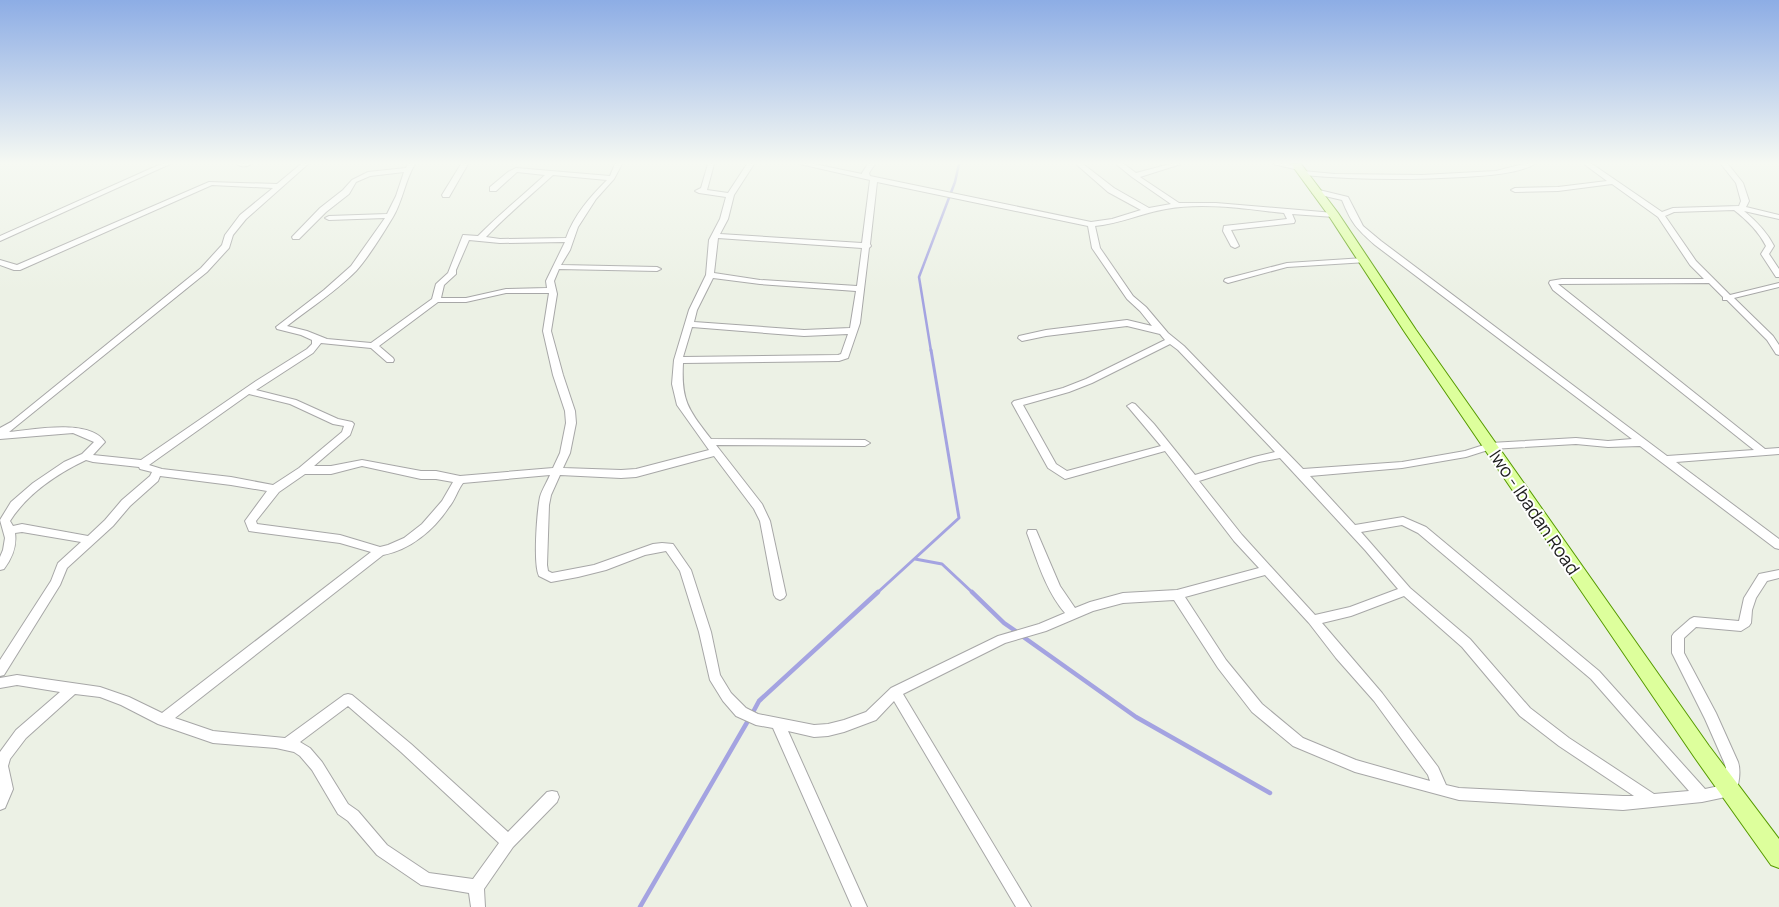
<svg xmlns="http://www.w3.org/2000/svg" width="1779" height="907" font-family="Manrope,sans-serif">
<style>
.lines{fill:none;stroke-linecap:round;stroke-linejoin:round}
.stream-far2{stroke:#a4a3e1;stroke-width:2.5}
.stream-far1{stroke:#a4a3e1;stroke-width:3}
.stream{stroke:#a4a3e1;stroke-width:4.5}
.street-casing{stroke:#a7a7a7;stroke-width:2}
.primary-casing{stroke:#569b00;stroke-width:2}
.street{fill:#fff;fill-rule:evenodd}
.primary{fill:#ddff9c;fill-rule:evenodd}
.labels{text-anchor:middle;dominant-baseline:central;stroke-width:4;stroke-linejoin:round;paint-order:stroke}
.street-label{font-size:18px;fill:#202020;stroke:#fff}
</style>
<rect width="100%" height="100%" fill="#ecf1e5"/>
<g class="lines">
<path class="stream-far2" d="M931 351 919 277 955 182 959 164"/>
<path class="stream-far1" d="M915 559 942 564 973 593
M877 593 959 518 931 350"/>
<path class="stream" d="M972 592 1004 623 1017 632
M1022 636 1136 717 1270 793
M752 714 759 701 878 592
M640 907 749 719"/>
<defs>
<path id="street" d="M161 164H170L0 241V236Z
M237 164H251C248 167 240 167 237 164Z
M301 164H308L246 219 233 235 229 248 207 272 9 432C33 430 89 418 105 442L93 455 141 460 256 381 307 349 312 344V340L301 335 277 329 276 327 324 290 351 266 385 218 329 220 325 218 329 216 387 214 396 196 404 172 370 176 356 182 349 194 326 212 299 239H293L292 237 320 208 343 190 352 180 368 172 406 168 408 164H415C405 180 403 200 393 217 384 232 367 259 356 271 335 292 310 308 287 326L307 331 327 339 371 343 432 299 436 284 448 273 463 235 478 236C500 214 523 195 545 175L517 172 496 191H490V187L508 172 516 168 610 176 615 164H622L614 179 596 199 578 227 570 250 561 265 657 267 661 269 657 271 559 269 554 281 557 294 551 331 563 375 575 411 576 423 570 453 563 468 621 470 636 469 709 450 677 405 672 384 674 360 689 310 706 275 709 240 720 219 726 197 699 193 695 191 701 188 708 164H714L707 190 728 193 747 164H754L734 195 728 219 720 234 862 243 870 180 800 164H814L862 174V173L868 164H875L869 173 870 176 1091 222 1112 219 1141 210 1108 192 1076 164H1083L1114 188 1149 208 1171 204 1132 177 1116 164H1124L1136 173 1170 164H1181L1140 177 1179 203H1216L1334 213 1338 215 1334 217 1292 214 1295 221 1294 223 1231 230 1239 246 1235 248 1231 246 1223 231 1224 226 1287 219 1284 213C1246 209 1204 202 1166 209 1142 213 1120 224 1095 226L1100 248 1133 296 1146 307 1168 333 1184 346 1303 469 1402 462 1465 451 1490 443 1576 438 1608 441 1632 439 1375 245C1356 228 1352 224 1342 200L1312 193V189H1315L1348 197 1363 226 1381 241 1667 456 1754 450 1553 290 1549 283 1550 281 1562 279H1704L1690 265 1658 217 1612 184 1558 191 1515 192 1511 190 1515 188 1558 187 1607 181 1584 164H1592L1662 212 1673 208 1739 206 1741 201 1736 183 1721 164H1728L1743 183 1749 201 1746 207 1779 215V219L1744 211C1756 221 1767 232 1774 246L1769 254 1779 269V277H1776L1761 254 1766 246C1759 232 1747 220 1734 210L1674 212 1665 216 1696 261 1730 295 1779 283V287L1734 298 1773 336 1779 345V355L1776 354 1767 340 1727 300H1723V297L1709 283 1558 284 1765 449 1779 448V454L1676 462 1779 539V549L1775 548 1640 446 1608 447 1576 444 1491 449 1466 457 1402 468 1310 476 1355 525 1403 517 1426 527 1599 671 1705 789 1724 785 1726 768 1724 762 1705 719 1672 653V636L1674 633 1690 619 1694 617 1739 621 1744 598 1759 574 1779 570V578L1767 581 1756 598 1752 610 1751 623 1749 626 1741 631 1696 627 1684 638V653L1716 713 1738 762C1741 771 1739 785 1735 795L1702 802 1623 810 1459 800 1355 772 1293 746 1252 712 1218 668 1174 600 1123 603 1093 611 1046 631 1005 643 903 694 1031 907H1016L894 701 876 720 844 732 828 736 814 737 788 731 867 907H852L773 728 756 725 736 716 723 701 710 680 699 632 680 571 666 551 645 555 606 570 578 577 551 582 539 576C533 564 537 512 540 497 542 490 547 482 550 475L463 483C457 491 455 500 449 507 434 530 410 550 383 555L175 718 213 731 285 738 344 695 348 694 352 695 411 744 508 832 547 792 552 791 557 792 559 797 557 802 513 847 484 889 485 907H471L469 893 421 885 377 855 348 821 338 814 312 770 300 756 294 752 276 748 213 743 158 724 121 705 100 697 75 694 26 738 10 759 8 766 13 789 5 808 0 810V752L16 730 60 692 17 685 0 688V678L17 675 100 687 129 697 162 713 371 552 340 543 249 531 245 521 267 491 231 485 160 476 158 481 130 506 113 526 67 568 60 585 4 675 0 676V660L51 581 58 563 81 542 22 532 15 533C17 547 12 558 4 569L0 570V557L3 550 5 538 0 520 11 502 33 483 64 462 82 454 94 442 73 433 0 439V428L11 422 201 268 222 245 225 235 240 215 273 188 212 185 20 270H14L0 265V260L17 265 209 182 277 184ZM553 175 607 180C590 197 574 215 566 238L500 239 486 237C507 215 530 196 553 175ZM877 182 1088 226 1092 248 1127 299 1140 311 1152 326 1127 320 1046 330 1019 336 1018 338 1022 341 1046 336 1127 326 1160 334 1165 340 1086 379 1063 388 1014 401 1012 403 1048 468 1065 479 1165 451 1234 541 1259 568 1177 590 1123 593 1090 602 1075 608 1060 586 1036 530H1028L1027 533C1037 560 1046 591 1065 613L1039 624 998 636 891 688 866 712 844 720 828 724 814 725 758 714 746 708 731 693 720 675 711 632 691 570 673 544 662 543 653 544 594 565 552 573 548 571 547 565 549 505 551 495 560 475 621 478 636 477 714 456 754 509 760 521 774 595 776 598 780 600 784 598 786 595 770 521 762 504 716 445 865 446 870 443 865 440 711 439C688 409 681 401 683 363L839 361 848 358 860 323 869 248 871 246 870 244ZM718 238 862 248 857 286 760 280 714 273ZM469 240 500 243 565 242 546 281 547 288 506 289 466 298H441L444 285 456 274V270ZM713 278 760 284 856 291 850 328 804 330 694 322 697 310ZM506 293H549L543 331 553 375 565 411 566 423 560 453 553 468 460 476 436 471H421L362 460 331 466H314L350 435 354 424 352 422 338 419 296 400 256 390 313 353 321 343 371 348 387 362H393L394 360 393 358 379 346 438 302H466ZM692 327 804 336 848 334 841 354 838 355 683 357ZM1170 344 1178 350 1275 452 1254 457 1195 475 1154 424 1135 404 1132 403 1127 406 1129 408 1161 446 1067 471 1056 464 1023 405 1069 392 1092 383ZM249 394 290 404 333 424 344 426 342 432 299 468 273 485 231 477 162 469 149 465ZM1280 458 1365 550 1398 589 1350 607 1315 615 1242 535 1199 481 1259 462ZM86 460 93 462 139 467 140 469 152 472 150 476 122 500 105 520 88 536 22 524 13 526 10 521C27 494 58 473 86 460ZM362 466 421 479H436L453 482 442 501 422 524 404 538 388 545 380 547 340 535 257 524 256 521 279 492 305 474H331ZM1402 525 1418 533 1591 679 1689 791 1654 794 1569 738 1530 708 1470 639 1410 588 1361 532ZM1265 575 1309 623 1336 658 1374 701 1428 775 1430 781 1356 760 1303 738 1262 704 1226 660 1185 597ZM1404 596 1462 647 1520 716 1559 746 1634 796H1623L1459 788 1446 785 1438 767 1382 693 1322 623 1351 616ZM348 706 401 752 499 843 473 879 429 873 387 845 358 811 348 804 322 762 310 748 300 742Z
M461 164H468L449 197H443L442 195Z
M1273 164H1289L1302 168 1299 170Z
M1523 164H1535C1518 174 1485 176 1464 177 1411 180 1357 180 1303 175L1300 173 1303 171 1335 174 1422 175 1496 171Z
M1364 258H1367V262L1287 267 1228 283 1224 281 1225 279 1287 263Z"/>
<path id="primary" d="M1291 164H1301L1338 213 1416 330 1709 746 1779 839V868L1771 865 1695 758 1404 331 1329 216Z"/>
</defs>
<use href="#street" class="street-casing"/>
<use href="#primary" class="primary-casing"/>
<use href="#street" class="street"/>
<use href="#primary" class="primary"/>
</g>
<linearGradient id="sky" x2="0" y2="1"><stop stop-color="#8dade5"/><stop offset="0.56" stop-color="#f6f9f3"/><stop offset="1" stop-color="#f6f9f3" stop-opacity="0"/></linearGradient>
<rect width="1779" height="291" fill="url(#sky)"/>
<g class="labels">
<g class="street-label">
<text transform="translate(1535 512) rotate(56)">Iwo - Ibadan Road</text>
</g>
</g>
</svg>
